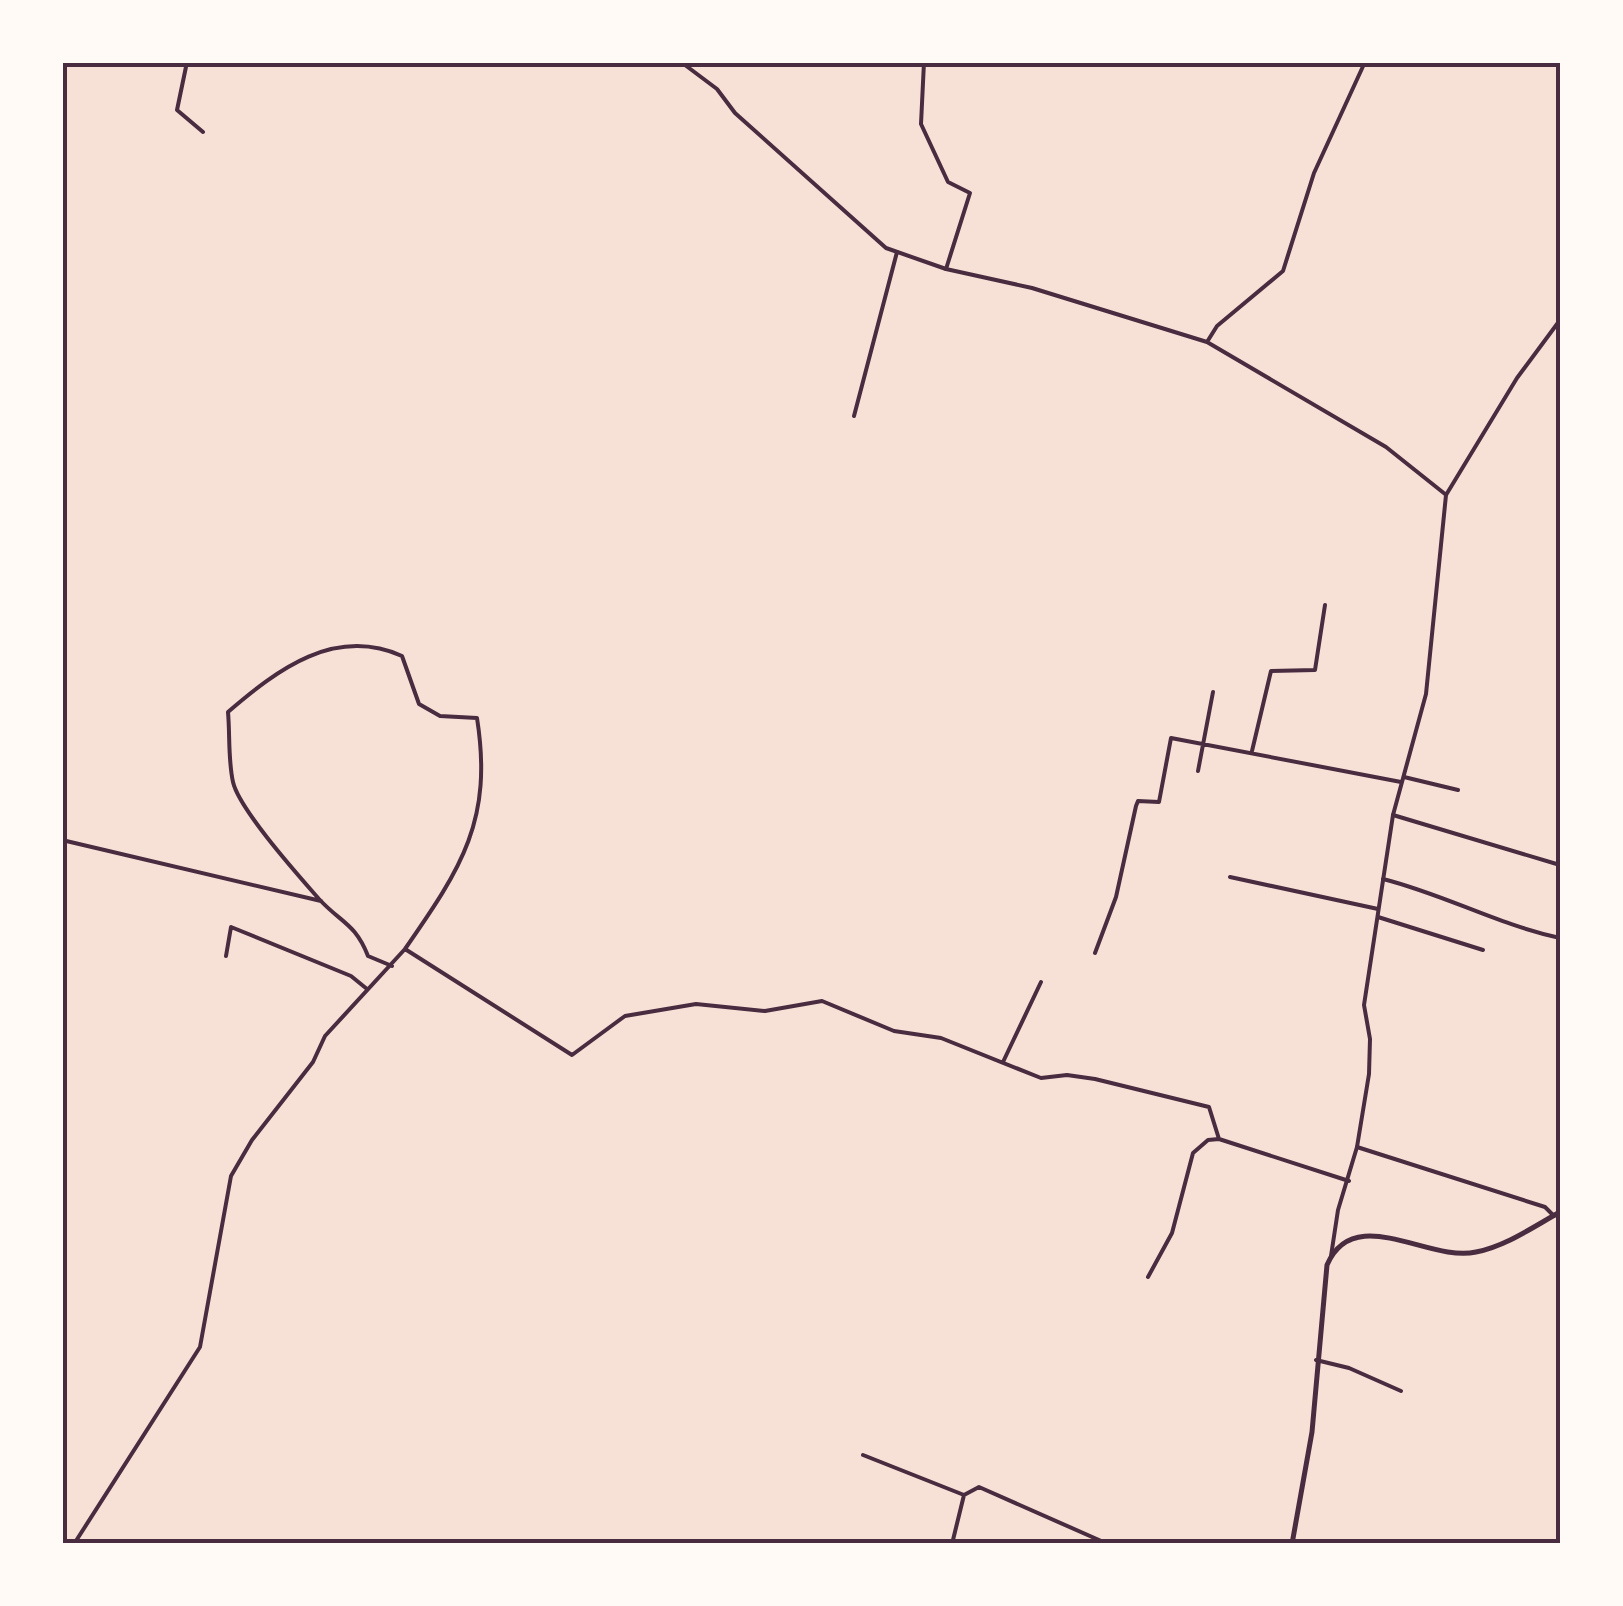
<svg xmlns="http://www.w3.org/2000/svg" width="1623" height="1606" font-family="Commissioner,sans-serif">
<style>
.lines{fill:none;stroke-linecap:round;stroke-linejoin:round}
.minor{stroke:#4a2c40;stroke-width:4}
.tertiary{stroke:#4a2c40;stroke-width:4}
.primary{stroke:#4a2c40;stroke-width:5}
.neatline{fill:none;stroke:#4a2c40;stroke-width:4}
</style>
<rect width="100%" height="100%" fill="#f7e1d7"/>
<g class="lines">
<path class="minor" d="M187 62 177 110 203 132
M924 62 921 124 948 182 970 193 946 269
M854 416 897 252
M1252 751 1271 671 1315 670 1325 605
M1198 771 1213 692
M1404 777 1458 790
M1393 815 1560 865
M62 840 321 901
M1230 877 1378 909
M1383 879C1446 895 1496 924 1560 938
M1378 917 1483 950
M1095 953 1116 897 1136 806 1138 801 1159 802 1171 738 1401 782
M226 956 231 927 351 976 367 989
M392 966 368 956C355 923 341 923 319 899 298 875 239 809 233 782 228 760 230 734 228 712 278 669 335 626 402 656L419 704 440 716 477 718C493 820 462 867 405 949
M1003 1062 1041 982
M1357 1147 1545 1207 1554 1216
M1148 1277 1172 1233 1193 1153 1208 1140 1219 1139
M1316 1360 1349 1368 1401 1391
M863 1455 964 1495 979 1487 1108 1544
M74 1544 200 1347 231 1176 252 1140 313 1062 325 1036 405 949 572 1055 625 1016 696 1004 765 1011 822 1001 894 1031 941 1038 1041 1078 1067 1075 1095 1079 1209 1107 1219 1139 1349 1181
M952 1544 964 1495"/>
<path class="tertiary" d="M681 62 717 89 735 113 886 248 946 269 1032 288 1207 342 1386 447 1445 494
M1207 342 1217 326 1283 271 1314 173 1365 62
M1331 1256 1338 1210 1357 1147 1369 1074 1370 1039 1364 1005 1393 815 1426 694 1446 495 1517 378 1560 320"/>
<path class="primary" d="M1292 1544 1312 1432 1327 1265C1354 1202 1429 1263 1476 1252 1506 1246 1533 1227 1560 1212"/>
</g>
<rect width="1623" height="1606" fill="none" stroke="#fffaf5" stroke-width="130"/>
<rect x="65" y="65" width="1493" height="1476" class="neatline"/>
</svg>
